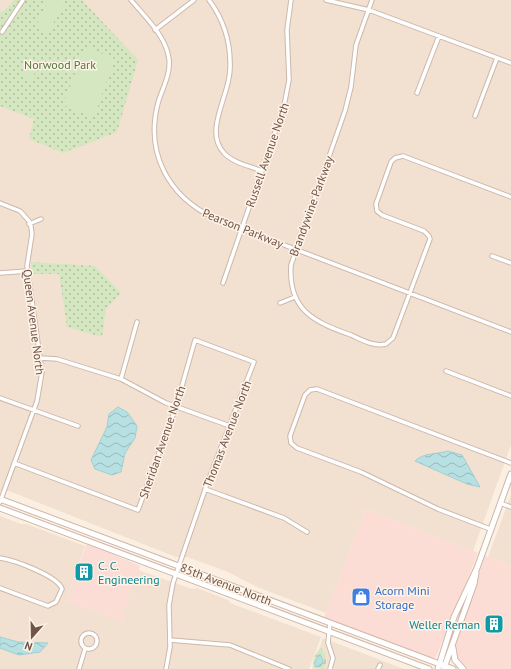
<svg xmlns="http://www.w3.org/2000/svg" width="511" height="669" font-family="'PT Sans',sans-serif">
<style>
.residential{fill:#f2e0d0}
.commercial{fill:#fbddd5}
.grass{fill:url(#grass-dots)}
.wetland{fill:url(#wetland-marsh)}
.pitch{fill:#d4e7c1}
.water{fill:url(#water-waves);stroke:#9ed1d4}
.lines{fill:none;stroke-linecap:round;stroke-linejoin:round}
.street-casing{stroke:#cdb8ac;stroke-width:5.5}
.secondary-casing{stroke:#d0b7a9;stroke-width:7}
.street{stroke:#fff;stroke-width:3.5}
.secondary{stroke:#fff;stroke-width:5}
.labels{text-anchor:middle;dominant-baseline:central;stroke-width:3;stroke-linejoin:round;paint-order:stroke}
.park-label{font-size:12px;fill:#567642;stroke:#fef3e7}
.street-label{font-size:12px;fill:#715449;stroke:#fef3e7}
.culture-label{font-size:12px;fill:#0d838f;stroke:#fef3e7;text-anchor:start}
.shop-label{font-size:12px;fill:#366cbe;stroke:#fef3e7;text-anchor:start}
</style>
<defs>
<pattern id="grass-dots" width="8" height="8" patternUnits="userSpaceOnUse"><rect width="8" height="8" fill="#d4e7c1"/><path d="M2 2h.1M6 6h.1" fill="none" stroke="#b0be9f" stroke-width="1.8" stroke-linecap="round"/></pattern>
<pattern id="wetland-marsh" width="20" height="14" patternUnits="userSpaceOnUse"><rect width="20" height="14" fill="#d4e7c1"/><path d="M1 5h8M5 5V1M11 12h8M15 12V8" fill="none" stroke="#b0be9f"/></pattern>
<pattern id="water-waves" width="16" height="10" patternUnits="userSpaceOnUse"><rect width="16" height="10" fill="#b7e0e3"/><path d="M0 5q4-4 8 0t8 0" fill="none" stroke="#99b8ba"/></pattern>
</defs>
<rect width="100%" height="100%" fill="#fbefe1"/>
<path class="residential" d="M0 0H511V445L473 551 365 509 326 613 257 587 228 572 187 557H176L9 491H0Z
M511 495V565L488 557Z
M0 516 21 524H26L85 546 66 600 124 622 123 613 138 570 192 589 197 588 228 600 230 603 321 637 309 669H0Z
M323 638 404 669H312Z"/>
<path class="commercial" d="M365 509 478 553 436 657 429 658 324 618Z
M87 543 140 566 123 613 124 622 66 600Z
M485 556 511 565V669H467L456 658 455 647Z"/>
<path class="grass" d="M14 0H82L138 60 117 132 63 153 29 139 34 119 0 106V12L4 11Z
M31 262 95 266 121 293 106 309 102 337 67 327 59 274H32Z"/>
<path class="wetland" d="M321 648C327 655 327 661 324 669L313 667C312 661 316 651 321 648Z"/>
<path class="pitch" d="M48 0H64L65 2 48 33 36 26Z
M85 47 115 59 94 117 63 105Z
M28 59 38 63 32 80 22 76Z"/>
<path class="water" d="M118 407 127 412 137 426 135 438 125 453 121 472 112 475 95 469 91 460 107 427 109 414Z
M448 451 462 455 480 487 467 484 415 461C422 453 438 454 448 451Z
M0 637 18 642 48 643 40 652 19 655 0 648Z
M320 654 323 661 321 666 317 667 314 663Z"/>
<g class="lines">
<defs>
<path id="street" d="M131 0C145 17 166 36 169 59 171 74 162 89 158 103 145 153 168 196 214 218L511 332
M209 0C224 20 231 44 230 69 230 95 203 131 224 153 233 163 250 166 262 171
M326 0 369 10 511 63
M372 0 356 45 351 87 345 111 291 265C288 310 314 322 351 335 362 340 374 347 386 344L393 338 430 239 429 236 424 231 382 215 377 211 376 204 391 162 395 158 403 156 511 197
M155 30 194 0
M2 32 23 0
M417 93 439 36
M475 116 497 58
M0 203 20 211 29 221 31 227 32 234 27 266 42 372 37 401 0 502
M29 224 41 219
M492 256 511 263
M0 273 28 271
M223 283 284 106 289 80 287 30 291 0
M280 303 295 297
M41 358 57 359 121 379 166 403 230 426
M446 371 511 396
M121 379 137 322
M0 398 78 426
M14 463 138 510 176 407 195 340 254 362 207 484 173 583 169 605 170 647 166 669
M205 489 284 518 307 532
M500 503 511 507
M490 529 438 509 361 472 297 448 291 443 290 436 305 395 310 390 317 389 511 463
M0 558C14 560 58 576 62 589L56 602 48 606 0 588
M81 641a8 8 0 1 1 16 0a8 8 0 1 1-16 0Z
M170 640 230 645 289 669
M79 669 85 649
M330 669 333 658 328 643 330 623
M378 669 380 665"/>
<path id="secondary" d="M0 499 453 669
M0 508 429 669
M453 648 455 660 463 669
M444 668 474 584 476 573
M438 669 454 617 477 568 511 474"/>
</defs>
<use href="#street" class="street-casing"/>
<use href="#secondary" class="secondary-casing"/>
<use href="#street" class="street"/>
<use href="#secondary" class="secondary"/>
</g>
<defs>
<symbol id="building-square" viewBox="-11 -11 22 22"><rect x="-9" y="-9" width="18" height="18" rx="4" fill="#0f9aa8" stroke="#fef3e7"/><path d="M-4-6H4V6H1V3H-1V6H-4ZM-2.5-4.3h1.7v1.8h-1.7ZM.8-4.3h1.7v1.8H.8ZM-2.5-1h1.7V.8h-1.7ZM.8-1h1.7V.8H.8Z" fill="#fff"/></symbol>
<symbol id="shop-square" viewBox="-11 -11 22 22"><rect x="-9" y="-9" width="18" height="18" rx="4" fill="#3f7fe0" stroke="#fef3e7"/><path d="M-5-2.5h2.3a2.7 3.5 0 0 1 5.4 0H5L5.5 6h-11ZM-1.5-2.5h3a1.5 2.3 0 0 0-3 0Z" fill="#fff"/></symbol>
</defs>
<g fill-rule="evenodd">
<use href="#building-square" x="73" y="561" width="22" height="22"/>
<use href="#shop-square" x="350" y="586" width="22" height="22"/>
<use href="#building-square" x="483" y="613" width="22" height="22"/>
</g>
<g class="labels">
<g class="park-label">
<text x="60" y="64">Norwood Park</text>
</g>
<g class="street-label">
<text transform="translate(267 155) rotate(-71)">Russell Avenue North</text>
<text transform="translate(311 206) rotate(-70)">Brandywine Parkway</text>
<text transform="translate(243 228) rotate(22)">Pearson Parkway</text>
<text transform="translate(34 322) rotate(83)">Queen Avenue North</text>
<text transform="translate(227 434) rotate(-69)">Thomas Avenue North</text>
<text transform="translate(162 442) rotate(-71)">Sheridan Avenue North</text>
<text transform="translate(226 584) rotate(21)">85th Avenue North</text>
</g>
<g class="culture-label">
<text x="98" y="565">C. C.<tspan x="98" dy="14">Engineering</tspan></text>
<text x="480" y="624" text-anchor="end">Weller Reman</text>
</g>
<g class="shop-label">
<text x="375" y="590">Acorn Mini<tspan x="375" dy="14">Storage</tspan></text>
</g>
</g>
<g transform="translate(32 637) rotate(200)" stroke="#fef3e7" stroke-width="3" paint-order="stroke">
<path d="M0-3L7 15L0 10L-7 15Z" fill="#715449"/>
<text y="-6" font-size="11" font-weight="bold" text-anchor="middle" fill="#715449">N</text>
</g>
</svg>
